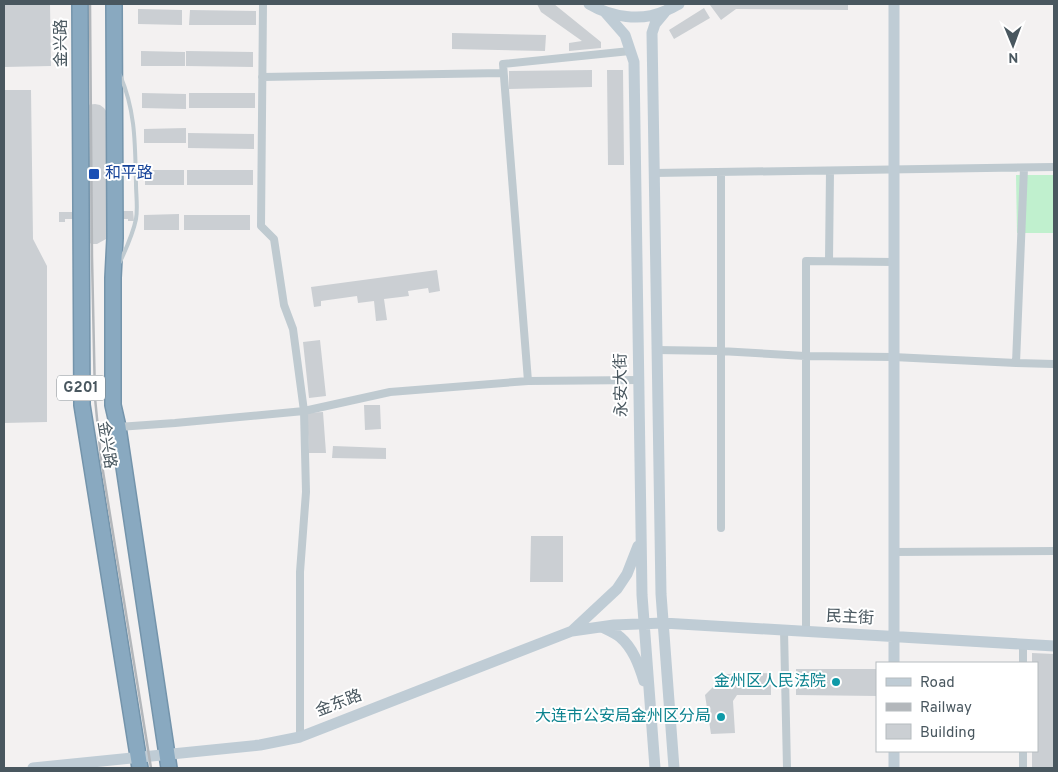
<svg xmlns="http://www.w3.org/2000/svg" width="1058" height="772" font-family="Overpass,'Noto Sans SC',sans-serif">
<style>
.green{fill:#c0f0ce}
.building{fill:#cbcfd3}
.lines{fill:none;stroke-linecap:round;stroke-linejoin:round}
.highway-casing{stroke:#7494ab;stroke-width:18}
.lane{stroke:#bfcad0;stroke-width:4}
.street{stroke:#bfcad0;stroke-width:8}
.secondary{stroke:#bfccd5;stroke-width:11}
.highway{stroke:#89a9c0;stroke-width:15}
.rail{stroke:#b3b7bb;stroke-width:2.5}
.transit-dot{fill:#1a4fb4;stroke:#fff;stroke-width:2}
.culture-dot{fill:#0f9aa8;stroke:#fff;stroke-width:2}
.labels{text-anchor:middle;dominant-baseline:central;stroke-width:4;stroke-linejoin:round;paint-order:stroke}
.shield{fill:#fff;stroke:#80898f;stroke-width:1}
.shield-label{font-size:15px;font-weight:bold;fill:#49575f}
.street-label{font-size:16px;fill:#49575f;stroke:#fff}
.transit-label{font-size:16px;fill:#164399;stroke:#fff;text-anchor:start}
.culture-label{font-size:16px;fill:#0d838f;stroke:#fff;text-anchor:end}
</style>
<rect width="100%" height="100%" fill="#f3f1f1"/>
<path class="green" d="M1016 175H1054V233H1017Z"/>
<path class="building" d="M4 4H50L51 66 4 67Z
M537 4H554L601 42V48L569 51V43L582 41 541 12Z
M712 4H848V10L736 9 721 20 710 5Z
M704 8 710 18 674 39 669 30Z
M138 9 182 10V25L138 24Z
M190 10 256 11V25H189Z
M452 33 546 35 545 51 452 49Z
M141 51 185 52V66H141Z
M186 51 253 52V67L186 66Z
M592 70V87L509 89V71Z
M607 70H623L624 165H608Z
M4 90H31L33 239 47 266V422L4 423Z
M142 93 186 94V109L142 108Z
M189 93H255V108H189Z
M95 104 100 105 104 108 109 115 113 211H133L134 221H128V219H112L109 236 106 239 97 244H93L89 243 77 219H65V222H59V212H76L73 184 74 143 86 105Z
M186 128V143H144V129Z
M188 133 254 134V149L188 148Z
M145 170H184V185H145Z
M187 170H253V185H187Z
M179 214V230H144V215Z
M184 215H250V230H184Z
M437 270 440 291 429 293 428 288 408 291 409 296 384 299 387 320 376 321 374 301 358 303 357 296 321 301V306L314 307 311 287Z
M320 340 326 396 309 398 303 342Z
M364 405H380L381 429 365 430Z
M323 412 326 453H309L307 413Z
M333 446 386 448V459L332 458Z
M531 536H563V582H530Z
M1032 653 1054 654V768H1032V751H1037V663H1032Z
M796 669H877V696L796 695Z
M771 673V695H737L733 701 735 733 711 734 705 695 726 674Z"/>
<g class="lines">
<defs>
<path id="highway" d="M80 4 82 405 140 768
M114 4 115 238 113 278V405L118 427 169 768"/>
</defs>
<use href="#highway" class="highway-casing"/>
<path class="lane" d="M120 262C126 249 133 234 136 219 138 208 136 195 136 184 135 145 136 112 120 75"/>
<path class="street" d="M263 4 261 226 274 239 284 305 293 329 304 411 306 492 300 572V737
M630 51 503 64 528 381 639 380
M262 77 503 73
M654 173 1054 167
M829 261 830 171
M657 350 720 351 805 356 893 357 1016 363 1054 364
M1016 363 1024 168
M118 427 175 423 304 411 390 392 528 381
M721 528V172
M894 552 1054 551
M784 630 787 768
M806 632V261L894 262
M1023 644V663
M1023 751V768"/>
<path class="secondary" d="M589 4C611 17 641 22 665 11 670 9 675 6 679 4
M894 4V663
M604 11 625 35 634 62 642 595 655 768
M665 12 655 24 652 33 661 594 674 768
M602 627C608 630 615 633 620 637 633 648 639 665 644 681
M572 631 617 589 627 574 638 546
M894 751V768
M33 768 260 745 300 737 572 631 614 625 663 623 1054 646"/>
<use href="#highway" class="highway"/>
<path class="rail" d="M90 4 92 257 95 398 101 459 151 768"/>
</g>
<rect class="transit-dot" x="88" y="168" width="12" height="12" rx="2.5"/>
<g class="culture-dot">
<circle cx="836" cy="682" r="5"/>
<circle cx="721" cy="717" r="5"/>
</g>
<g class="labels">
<rect class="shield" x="57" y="375.5" width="48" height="25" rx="4"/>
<g class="shield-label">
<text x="81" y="388">G201</text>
</g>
<g class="street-label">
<text transform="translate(62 43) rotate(-90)">金兴路</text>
<text transform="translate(622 385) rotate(-91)">永安大街</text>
<text transform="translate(106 445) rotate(81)">金兴路</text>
<text transform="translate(850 618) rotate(3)">民主街</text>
<text transform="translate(339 704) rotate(-21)">金东路</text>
</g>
<g class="transit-label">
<text x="105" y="174">和平路</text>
</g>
<g class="culture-label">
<text x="826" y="682">金州区人民法院</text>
<text x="711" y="717">大连市公安局金州区分局</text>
</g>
</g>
<rect width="1058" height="772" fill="none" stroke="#49575f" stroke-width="10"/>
<rect x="876" y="662" width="162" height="90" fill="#ffffff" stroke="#b6bcbf"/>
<rect x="886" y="678" width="25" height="8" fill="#bfccd5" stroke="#b6bcbf"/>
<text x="920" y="687" font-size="15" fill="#49575f">Road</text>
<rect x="886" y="703" width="25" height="8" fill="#b3b7bb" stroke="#b6bcbf"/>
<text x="920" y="712" font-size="15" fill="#49575f">Railway</text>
<rect x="886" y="724" width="25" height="15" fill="#cbcfd3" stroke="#b6bcbf"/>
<text x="920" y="737" font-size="15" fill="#49575f">Building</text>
<g transform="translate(1013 45) rotate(179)" stroke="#ffffff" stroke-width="4" paint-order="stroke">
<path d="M0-4L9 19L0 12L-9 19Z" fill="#49575f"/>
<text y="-8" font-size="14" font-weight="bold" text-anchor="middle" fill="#49575f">N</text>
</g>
</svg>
